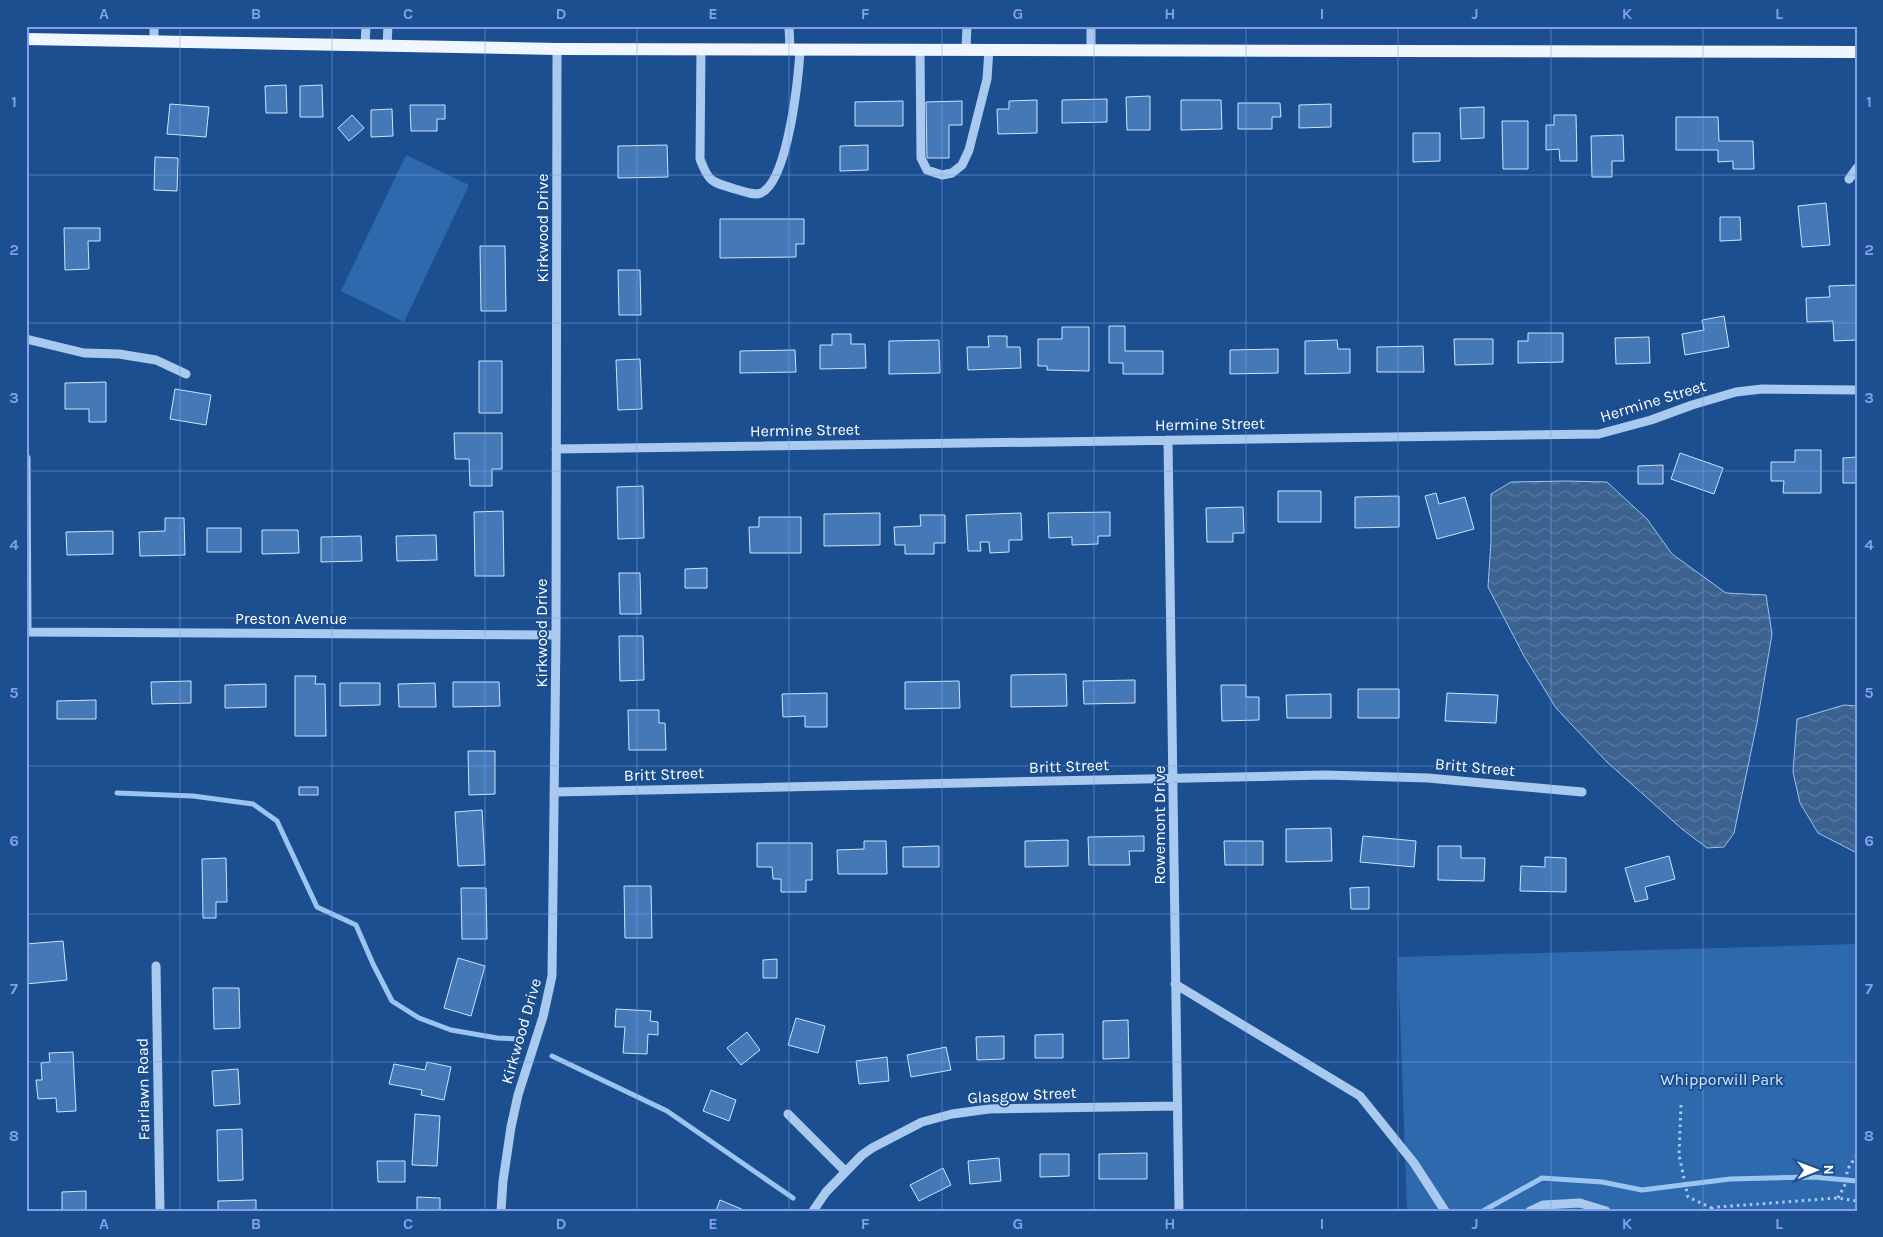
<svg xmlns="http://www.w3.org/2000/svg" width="1883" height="1237" font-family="Karla,sans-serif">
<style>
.green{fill:#2e69ad}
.water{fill:url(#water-waves);stroke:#9cc4f0}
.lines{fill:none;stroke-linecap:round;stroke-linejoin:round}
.stream{stroke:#9cc4f0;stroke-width:5}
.building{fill:#4478b7;stroke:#cfe3fa}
.path{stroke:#a9c9ee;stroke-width:3;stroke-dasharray:2.5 4;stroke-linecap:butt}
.minor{stroke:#a9c9ee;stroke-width:9}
.major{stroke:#f0f6ff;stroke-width:12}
.grid{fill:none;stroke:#839eea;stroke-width:1;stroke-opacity:0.55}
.labels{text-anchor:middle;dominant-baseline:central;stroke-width:4;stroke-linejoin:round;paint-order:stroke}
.street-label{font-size:16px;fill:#fff;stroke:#1b4f8f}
.park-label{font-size:16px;fill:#cfe3fa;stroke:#1b4f8f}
.neatline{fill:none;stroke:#839eea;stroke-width:2}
.grid-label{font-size:16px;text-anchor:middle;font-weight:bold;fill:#839eea}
</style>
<defs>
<pattern id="water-waves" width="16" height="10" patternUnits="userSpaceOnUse" patternTransform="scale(1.25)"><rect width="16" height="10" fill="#3c6290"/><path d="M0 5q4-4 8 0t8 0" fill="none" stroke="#597aa1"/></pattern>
</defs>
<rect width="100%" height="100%" fill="#1b4f8f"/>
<path class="green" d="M406 155 469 185 404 322 341 291Z
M1857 944V1211H1407L1398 957Z"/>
<path class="water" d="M1567 481 1607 482 1647 519 1672 554 1726 593 1766 595 1772 634 1757 723 1734 833 1724 847 1707 848 1682 829 1607 762 1556 708 1524 656 1488 587 1491 541V494L1511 482Z
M1844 705 1857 706V853L1818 833 1800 803 1793 772 1797 719Z"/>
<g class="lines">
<path class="stream" d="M117 793 193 796 253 804 277 821 317 907 356 925 373 964 392 1001 419 1018 451 1030 497 1038 518 1039
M552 1056 667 1111 793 1198
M1483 1211 1542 1178 1602 1182 1642 1190 1730 1179 1813 1177 1857 1181"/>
</g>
<path class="building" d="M286 85 287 113H266L265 86Z
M322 85 323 117H300V86Z
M1150 96V130H1127L1126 97Z
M1107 99V122L1062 123V100Z
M1037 100V133L998 134 997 109H1009V101Z
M1181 100H1221L1222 129 1181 130Z
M903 101V126H855V102Z
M962 101V125H949V158H927L926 102Z
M1238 103H1280L1281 117H1272V129H1238Z
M170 104 209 107 206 137 167 134Z
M1331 104V127L1299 128V105Z
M410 105H445V119H437V131H411Z
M1484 107V138L1461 139 1460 108Z
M392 109 393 136 371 137V110Z
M352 115 364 128 349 141 338 128Z
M1554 115H1576L1577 161H1560L1559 149 1546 150V125H1554Z
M1676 117H1718L1719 141H1753L1754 169H1733V161L1718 162V150H1676Z
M1502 121H1528V169H1503Z
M1413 133H1440V161L1413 162Z
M1623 135 1624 161H1612V177H1592L1591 136Z
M667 145 668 177 618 178V146Z
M868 145V170L840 171V146Z
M155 157 178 158 177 191 154 190Z
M1826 203 1830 245 1802 247 1798 206Z
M1720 217H1740L1741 240 1720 241Z
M720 219H804V244H796V257L720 258Z
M64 228H100V241H88L89 269 65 270Z
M480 246H505L506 311H481Z
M618 270H640L641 315H619Z
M1857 285V340L1834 341 1833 321 1807 322 1806 298 1830 297 1829 286Z
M1724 316 1729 347 1685 355 1682 334 1704 330 1702 320Z
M1109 326H1125V351H1163V374H1123V363H1109Z
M1062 327H1089V371L1047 370V366H1038V339H1062Z
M1528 333H1563V362L1518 363V341H1528Z
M832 334H851V344H865L866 368 820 369V345H832Z
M988 336H1007V347H1020L1021 368 968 370 967 347H989Z
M1649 337 1650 363 1616 364 1615 338Z
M1454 339H1493V364L1455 365Z
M939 340 940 373 889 374V341Z
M1337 340 1338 349H1350V373L1305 374V341Z
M1423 346 1424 372H1377V347Z
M1278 349V373L1230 374V350Z
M795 350 796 372 740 373V351Z
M640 359 642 409 618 410 616 360Z
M479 361H502V413H479Z
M106 382V422H89V409H65V383Z
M175 389 211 395 206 425 170 419Z
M454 433H502V469H492V486H470L469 459H455Z
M1795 450H1821V493H1783L1784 481H1771V462H1795Z
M1680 453 1723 468 1714 494 1671 479Z
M1857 457V483H1843V458Z
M1663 465V484H1638V466Z
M643 486 644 538 618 539 617 487Z
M1278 491H1321V522H1278Z
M1436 493 1439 504 1465 497 1474 529 1437 539 1425 496Z
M1399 496V527L1355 528V497Z
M1243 507 1244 533H1233V542H1207L1206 508Z
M503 511 504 576H475L474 512Z
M1110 512V536H1098V544L1072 545V537L1049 538 1048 513Z
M880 513V545L824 546V514Z
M1021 513 1022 540H1009V552L990 553 989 542H980L981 551H968L966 515Z
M920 515H945V543H934V554H905V545H895L894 527 921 526Z
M759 517H801V553H750L749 527H759Z
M165 518H184L185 555 140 556 139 532 165 531Z
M207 528H241V552H207Z
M262 530H298L299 553 262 554Z
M113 531V554L67 555 66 532Z
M436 535 437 560 397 561 396 536Z
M361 536 362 561 321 562V537Z
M707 568V588H685V569Z
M619 573H640L641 614H620Z
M619 636H643L644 680 620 681Z
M1066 674 1067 706 1011 707V675Z
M295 676H316L315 684H325L326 736H295Z
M1135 680V703L1084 704 1083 681Z
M191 681V703L152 704 151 682Z
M959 681 960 708 905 709V682Z
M453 682H499L500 706 453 707Z
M340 683H380V705L340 706Z
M435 683 436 707H399L398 684Z
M266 684V707L225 708V685Z
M1221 685H1246V697H1259V720L1222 721Z
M1358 689H1399V718H1358Z
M827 693V727H805V716L783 717 782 694Z
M1447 693 1498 695 1496 723 1445 721Z
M1331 694V718H1287L1286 695Z
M96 700V719H57V701Z
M628 710H659V723H665L666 750H629Z
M468 751H495V794L469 795Z
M299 787H318V795H299Z
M482 810 485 865 458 866 455 812Z
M1331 828 1332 861 1286 862V829Z
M1144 836V851H1129L1130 865H1089L1088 837Z
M1363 836 1416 841 1414 867 1360 862Z
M1068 840V866L1025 867V841Z
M864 841H886L887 874H838L837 850 864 849Z
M1224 841H1263V865H1225Z
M757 843H812V880H806V892H781V879H773L772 867H757Z
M939 846V867H903V847Z
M1438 846H1461V858H1485L1484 881 1438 880Z
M1669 856 1675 879 1645 887 1648 899 1635 902 1625 868Z
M1545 857 1566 858V892L1520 891 1521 866 1545 867Z
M226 858 227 902H216V918H203L202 859Z
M624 886H651L652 938H625Z
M1369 887V909H1351L1350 888Z
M461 888H486L487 939H462Z
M63 941 67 980 26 984V944Z
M458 958 485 966 471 1016 444 1008Z
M777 959V978H763V960Z
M213 988H239L240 1028 214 1029Z
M616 1009 651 1011 650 1021 658 1022V1035L648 1034 647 1054 623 1053 625 1027H615Z
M796 1018 825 1026 818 1053 788 1045Z
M1128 1020 1129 1058 1103 1059V1021Z
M747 1032 760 1050 741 1065 727 1048Z
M1063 1034V1058H1035V1035Z
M1004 1036V1059L977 1060 976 1037Z
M946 1047 951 1070 911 1077 907 1055Z
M73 1052 76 1111 57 1112 56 1098 38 1099 36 1080H42L41 1063 50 1062 49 1053Z
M887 1057 889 1081 859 1084 856 1061Z
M427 1062 451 1067 444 1100 421 1095 422 1090 389 1084 394 1064 425 1070Z
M238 1069 240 1104 214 1106 212 1071Z
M711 1090 736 1100 729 1121 703 1111Z
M415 1114 440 1116 437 1166 412 1165Z
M242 1129 243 1180 218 1181 217 1130Z
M1147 1153V1179H1099V1154Z
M1040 1154H1069V1176L1040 1177Z
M999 1158 1001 1181 970 1184 968 1161Z
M377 1161H405V1182H378Z
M943 1168 951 1185 919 1201 910 1185Z
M86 1191V1211H62V1192Z
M417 1197 440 1198V1211H417Z
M256 1200V1211H218V1201Z
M720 1200 746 1211H716Z"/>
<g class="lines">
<path class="path" d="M1681 1105 1679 1155 1688 1197 1712 1208
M1838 1198 1847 1181V1170L1857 1155
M1705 1211 1718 1207 1838 1198 1857 1201"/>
<path class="minor" d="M154 26V41
M789 26 790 49
M1091 26V49
M365 45 366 26
M387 46 388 26
M701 48 700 159C709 183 712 182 735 189 743 191 753 196 761 193 788 181 799 76 800 49
M920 49 921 158 927 170 942 175 952 173 962 165 969 150 987 79 989 49
M966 49 967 26
M1849 179 1857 168
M26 339 84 353 119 354 156 360 186 374
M1168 440 1179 1211
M556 449 1599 434 1651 420 1692 405 1736 392 1762 389 1857 390
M26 458 27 632
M26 632 556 635
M555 792 1325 775 1428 778 1582 792
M156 966 160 1211
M1175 984 1360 1096 1414 1163 1445 1211
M788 1114 845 1171
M501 1211 503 1181 511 1127 518 1095 543 1017 552 976 556 635 557 49
M813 1211 826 1192 862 1155 872 1148 922 1122 952 1114 989 1109 1177 1106
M1530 1211 1543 1205 1580 1203 1606 1211"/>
<path class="major" d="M26 39 557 49 1857 52"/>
</g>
<path class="grid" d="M180 26V1211M332 26V1211M485 26V1211M637 26V1211M789 26V1211M942 26V1211M1094 26V1211M1246 26V1211M1398 26V1211M1551 26V1211M1703 26V1211M26 175H1857M26 323H1857M26 471H1857M26 618H1857M26 766H1857M26 914H1857M26 1062H1857"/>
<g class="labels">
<g class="street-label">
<text transform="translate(542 228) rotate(-90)">Kirkwood Drive</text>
<text transform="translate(1653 401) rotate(-17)">Hermine Street</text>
<text transform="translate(1210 424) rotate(-1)">Hermine Street</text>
<text transform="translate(805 430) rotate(-1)">Hermine Street</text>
<text x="291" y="618">Preston Avenue</text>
<text transform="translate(541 633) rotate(-90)">Kirkwood Drive</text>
<text transform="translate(1069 766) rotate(-2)">Britt Street</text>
<text transform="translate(1475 767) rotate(5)">Britt Street</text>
<text transform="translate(664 774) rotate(-2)">Britt Street</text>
<text transform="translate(1159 825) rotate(-90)">Rowemont Drive</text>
<text transform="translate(521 1031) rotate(-74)">Kirkwood Drive</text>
<text transform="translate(143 1089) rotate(-91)">Fairlawn Road</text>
<text transform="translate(1022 1095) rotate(-3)">Glasgow Street</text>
</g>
<g class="park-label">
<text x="1722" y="1079">Whipporwill Park</text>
</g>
</g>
<rect width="1883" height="1237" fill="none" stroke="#1b4f8f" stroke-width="55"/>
<g transform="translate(1816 1170) rotate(89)" stroke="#1b4f8f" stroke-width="4" paint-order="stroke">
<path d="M0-4L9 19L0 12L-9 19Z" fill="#ffffff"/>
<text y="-8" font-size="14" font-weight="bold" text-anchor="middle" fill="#ffffff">N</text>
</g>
<rect x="28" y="28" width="1828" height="1182" class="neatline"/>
<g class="grid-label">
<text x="104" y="19">A</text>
<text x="256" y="19">B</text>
<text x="408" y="19">C</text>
<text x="561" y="19">D</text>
<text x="713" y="19">E</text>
<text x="865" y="19">F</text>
<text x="1018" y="19">G</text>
<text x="1170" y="19">H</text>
<text x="1322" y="19">I</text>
<text x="1475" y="19">J</text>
<text x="1627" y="19">K</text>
<text x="1779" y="19">L</text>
<text x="14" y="107">1</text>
<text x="1869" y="107">1</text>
<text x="14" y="255">2</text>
<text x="1869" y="255">2</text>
<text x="14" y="403">3</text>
<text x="1869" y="403">3</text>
<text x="14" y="550">4</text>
<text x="1869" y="550">4</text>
<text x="14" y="698">5</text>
<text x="1869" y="698">5</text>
<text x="14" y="846">6</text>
<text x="1869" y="846">6</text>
<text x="14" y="994">7</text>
<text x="1869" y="994">7</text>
<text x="14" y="1141">8</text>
<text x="1869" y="1141">8</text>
<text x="104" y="1229">A</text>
<text x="256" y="1229">B</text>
<text x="408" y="1229">C</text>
<text x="561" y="1229">D</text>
<text x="713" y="1229">E</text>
<text x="865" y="1229">F</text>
<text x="1018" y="1229">G</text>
<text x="1170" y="1229">H</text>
<text x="1322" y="1229">I</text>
<text x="1475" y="1229">J</text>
<text x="1627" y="1229">K</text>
<text x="1779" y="1229">L</text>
</g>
</svg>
